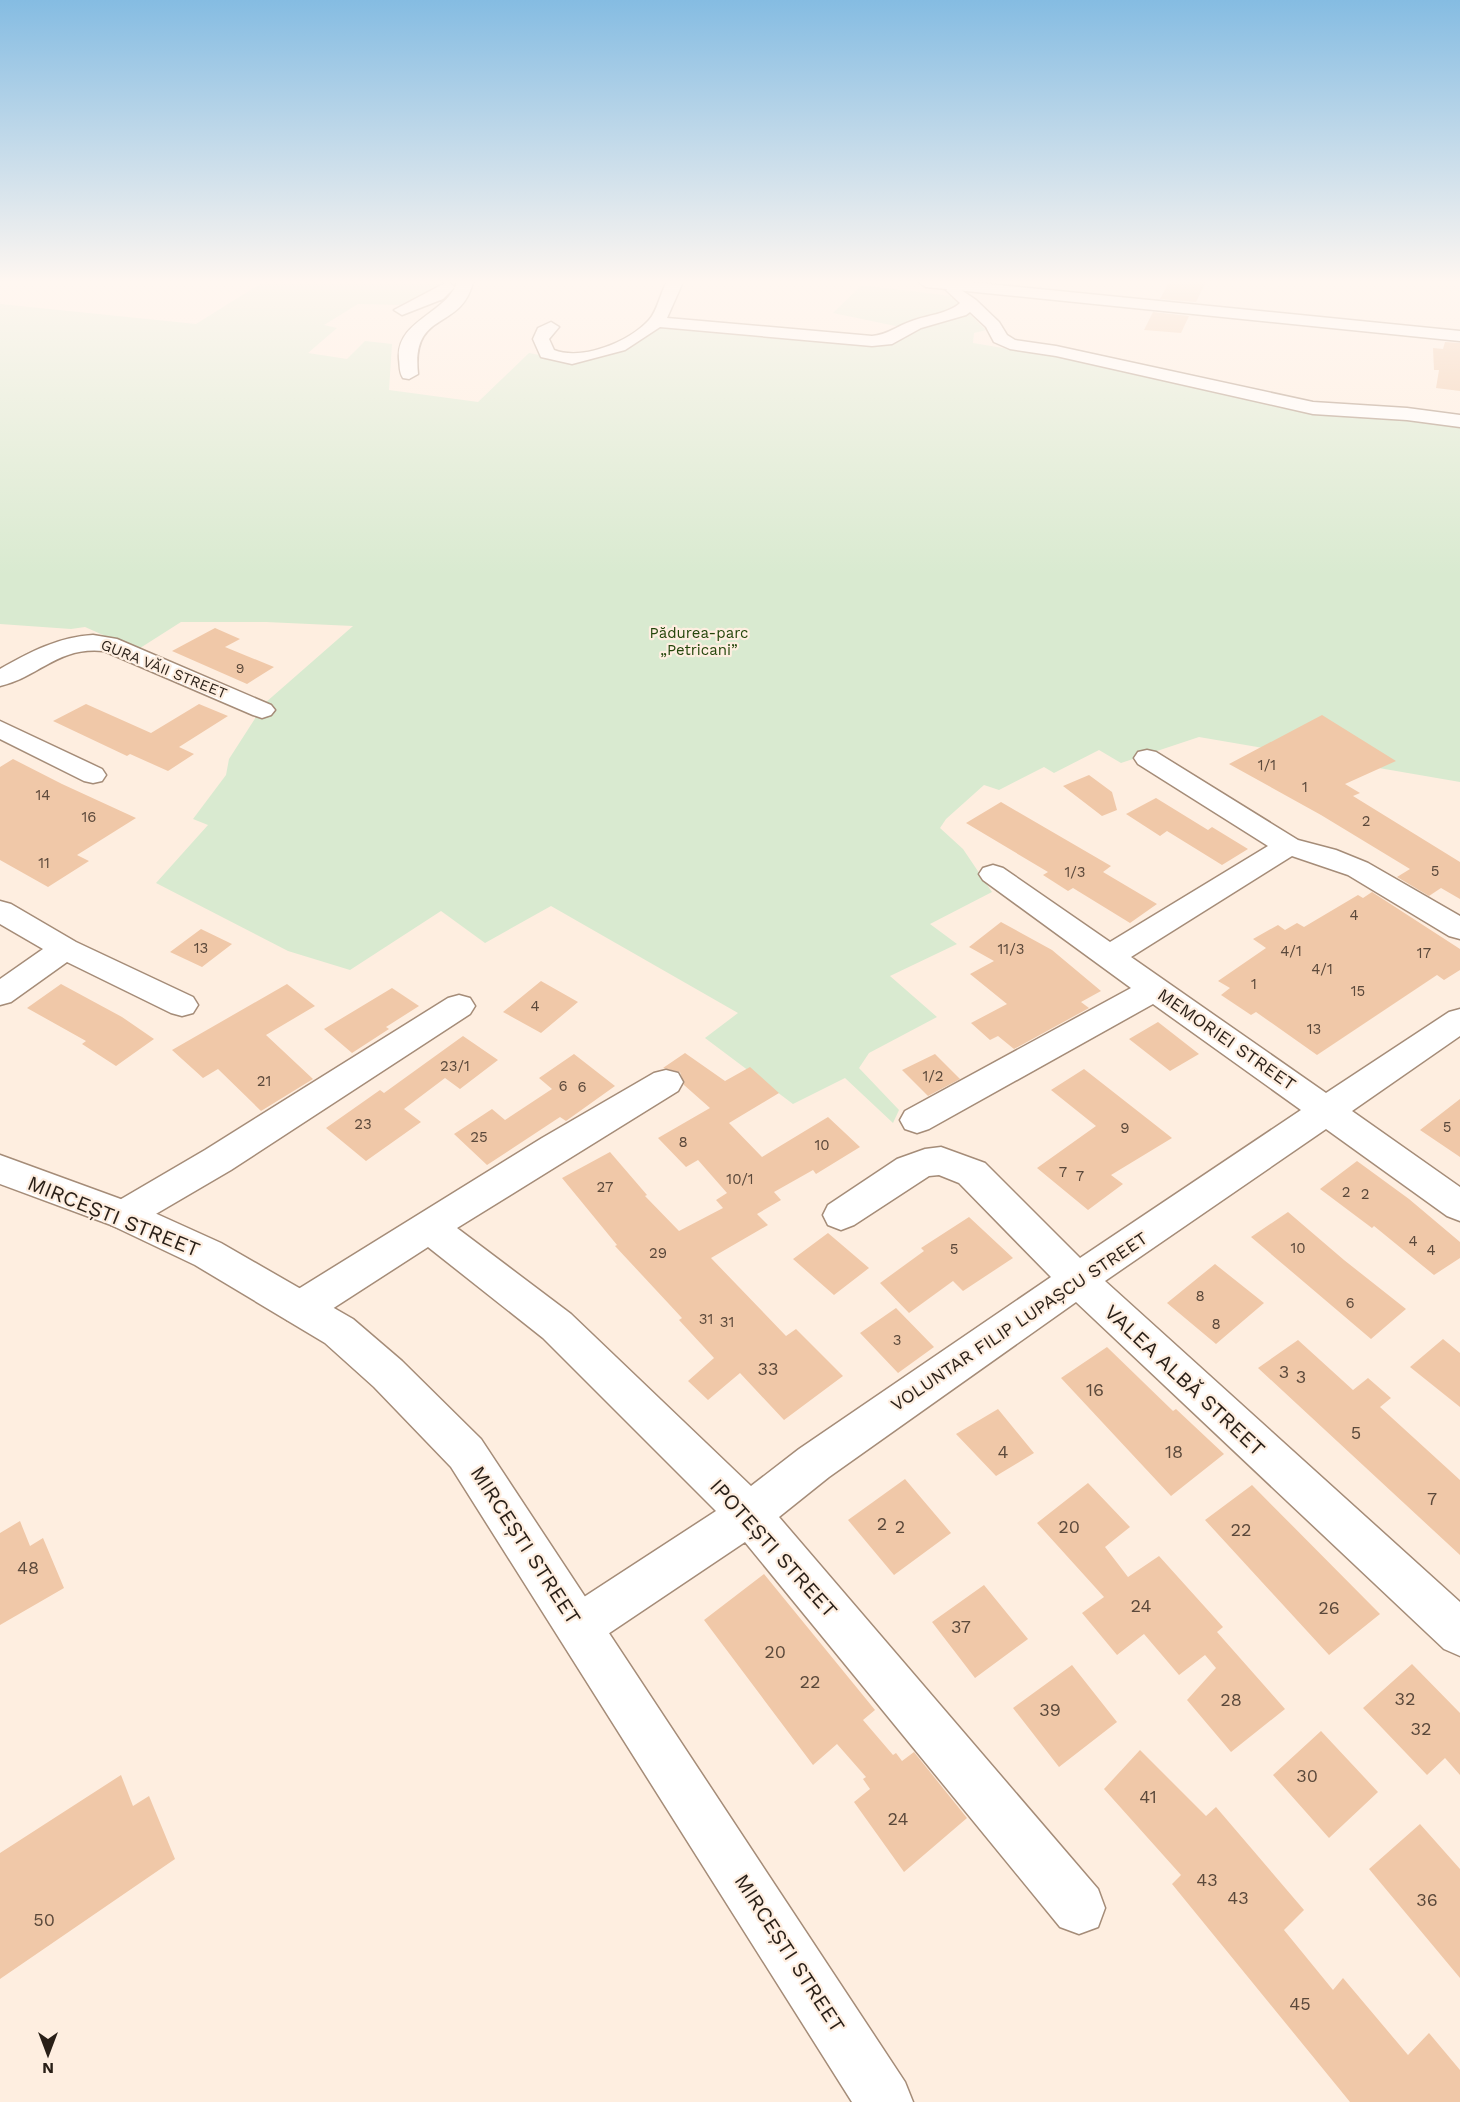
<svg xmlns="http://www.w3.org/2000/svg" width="1460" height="2102" font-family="'Work Sans',sans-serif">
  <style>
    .green { fill: #d9ead0 }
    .building { fill: #f0c8a8 }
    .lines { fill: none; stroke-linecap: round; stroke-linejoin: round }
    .minor-casing { stroke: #a58c78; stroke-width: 3 }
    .major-casing { stroke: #a58c78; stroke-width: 3 }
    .minor { fill: #fff; fill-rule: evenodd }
    .major { fill: #fff; fill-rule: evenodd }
    .labels { text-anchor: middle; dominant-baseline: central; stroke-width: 4.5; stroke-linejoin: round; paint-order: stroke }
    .far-number-label { font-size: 14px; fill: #5b493b }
    .far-park-label { font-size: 15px; fill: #24460b; stroke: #feeee0 }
    .far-street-label { font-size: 15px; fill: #291f17; stroke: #feeee0 }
    .number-label { font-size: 15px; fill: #5b493b }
    .street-label { font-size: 18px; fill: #291f17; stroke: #feeee0 }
    .near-number-label { font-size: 18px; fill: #5b493b }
    .near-street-label { font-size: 21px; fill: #291f17; stroke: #feeee0 }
  </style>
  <rect width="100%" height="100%" fill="#feeee0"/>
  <path class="green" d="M263,282H444L438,289L420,300L399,305L358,304L324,325L337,328L308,353L347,359L365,341L392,344L389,390L478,402L529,353L576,362L653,327L754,332L887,343L910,329L833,313L862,285L951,296L986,330L974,333L973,343L1070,359L1332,414L1460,422V782L1199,737L1121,763L1099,750L1054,773L1044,767L999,790L984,785L946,819L940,828L963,849L992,892L930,924L957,944L890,976L937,1017L869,1053L859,1068L899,1110L893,1123L845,1078L793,1104L705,1038L738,1013L551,906L485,943L441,911L350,970L288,951L156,883L208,825L193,819L226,775L229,759L265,703L353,626L266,622H181L137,650L85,627L71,629L0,624V304L196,324Z"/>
  <path class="building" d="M1169,282H1206L1196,302L1160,299Z
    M1153,312L1189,316L1181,333L1144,330Z
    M1445,342L1460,343V391L1436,388L1439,370H1434L1433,348L1443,349Z
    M215,628L240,639L225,647L274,667L247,684L172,651Z
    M86,704L151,733L199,704L228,716L179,747L194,754L168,771L130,754L127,756L53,721Z
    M1322,715L1396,761L1345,784L1360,793L1353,796L1460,862V899L1441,888L1429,896L1397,877L1410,869L1321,815L1229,764Z
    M13,759L62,784L136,818L77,855L89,861L48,887L0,860V767Z
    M1089,775L1112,792L1117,810L1102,816L1063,786Z
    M1156,798L1208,830L1212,827L1248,849L1222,865L1167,831L1160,836L1126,814Z
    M1001,802L1111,866L1103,872L1157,904L1130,923L1073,888L1068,891L1043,875L1048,872L966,823Z
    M1372,892L1460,949V970L1444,980L1437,975L1317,1055L1256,1012L1251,1015L1221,995L1230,988L1218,981L1266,948L1253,939L1278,925L1285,930L1297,923L1304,927L1358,895L1363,898Z
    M1001,922L1052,950L1101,991L1081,1002L1089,1008L1014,1049L998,1036L990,1040L971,1023L1007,1004L970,974L994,961L969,947Z
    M201,929L232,944L202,967L170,952Z
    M541,981L578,1002L541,1033L503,1012Z
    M61,984L122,1017L154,1039L116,1066L82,1044L86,1041L27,1008Z
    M287,984L315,1006L266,1035L313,1079L261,1111L218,1069L203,1078L172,1050Z
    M392,988L419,1006L386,1027L389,1029L352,1053L324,1029Z
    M1158,1022L1199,1054L1170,1071L1129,1039Z
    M463,1036L498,1060L460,1089L445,1078L404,1109L421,1122L366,1161L326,1128L380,1090L384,1093Z
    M685,1053L725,1081L750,1067L779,1093L729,1123L762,1157L828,1117L860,1147L816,1174L813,1170L774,1192L781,1200L757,1214L768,1225L711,1258L786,1336L796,1329L843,1376L784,1420L740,1373L708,1400L688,1381L714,1358L679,1320L682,1318L615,1246L617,1245L562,1178L610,1152L647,1195L645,1196L679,1231L723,1208L716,1200L727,1193L698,1160L686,1167L658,1138L710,1108L684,1085L680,1072L663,1068Z
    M574,1054L615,1086L566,1121L560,1117L487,1165L454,1134L492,1109L505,1120L552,1089L539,1078Z
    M935,1054L960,1079L928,1096L902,1070Z
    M1084,1069L1172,1138L1111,1175L1123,1184L1088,1210L1037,1168L1096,1126L1051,1090Z
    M1460,1099V1157L1420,1130Z
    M1357,1161L1409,1199L1460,1242V1258L1434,1275L1374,1226L1372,1228L1320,1189Z
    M1288,1212L1344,1260L1406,1309L1371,1339L1251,1237Z
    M969,1217L1013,1258L963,1291L953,1281L909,1313L880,1283L924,1251L921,1248Z
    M828,1233L869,1268L834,1295L793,1259Z
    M1215,1264L1264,1303L1216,1344L1167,1303Z
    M896,1308L934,1347L898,1373L860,1333Z
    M1443,1339L1460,1353V1407L1410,1367Z
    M1298,1340L1353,1390L1368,1378L1391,1398L1380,1407L1460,1480V1555L1258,1368Z
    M1107,1347L1173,1411L1176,1409L1224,1454L1171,1496L1061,1378Z
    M998,1409L1034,1453L996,1476L956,1434Z
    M905,1479L951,1533L894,1575L848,1520Z
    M1088,1483L1130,1527L1105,1547L1128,1577L1159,1556L1223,1627L1217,1632L1285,1709L1231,1752L1187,1700L1216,1668L1205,1655L1179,1675L1144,1634L1117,1655L1082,1613L1104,1597L1037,1523Z
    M1252,1485L1380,1614L1329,1655L1205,1520Z
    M20,1521L30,1546L43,1538L64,1588L0,1625V1533Z
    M764,1574L875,1710L863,1720L893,1755L896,1753L902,1761L914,1752L967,1818L904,1872L854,1802L870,1789L863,1779L866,1777L837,1744L813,1765L704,1620Z
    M984,1585L1028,1639L975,1678L932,1622Z
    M1412,1664L1460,1713V1775L1445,1758L1427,1775L1363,1708Z
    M1072,1665L1117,1722L1059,1767L1013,1708Z
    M1321,1731L1378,1792L1329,1838L1273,1775Z
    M1140,1750L1206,1816L1216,1807L1304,1910L1284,1930L1333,1990L1343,1978L1408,2055L1429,2033L1460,2070V2102H1350L1172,1884L1181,1875L1104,1789Z
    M121,1775L133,1806L149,1796L175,1859L0,1979V1853Z
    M1420,1824L1460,1869V1978L1369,1869Z"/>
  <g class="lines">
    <g class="minor-casing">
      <path id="minor" d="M447,282L455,287L443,299L402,315L394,310Z
        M457,282H473C461,332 411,309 418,374L409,379L403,378C399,372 400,366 399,359C396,320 447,314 457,282Z
        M667,282H683L667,318L872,336C887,335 897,326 912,321C927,315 948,314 960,303L946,290L954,285L976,300L999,322L1007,335L1015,340L1056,346L1313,402L1407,408L1460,415V427L1407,420L1313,414L1056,356L1010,349L994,342L986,327L970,312L966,315L921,328L892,344L872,346L660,327L625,350L572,364L541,357L533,339L538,328L551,322L559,327L549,339L554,350C582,361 629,342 649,320C658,310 660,293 667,282Z
        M93,635L117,639L271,705L275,710L271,715L262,718L253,715L104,651C58,646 39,677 0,686V669C30,652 58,637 93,635Z
        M0,721L102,769L106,775L102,781L93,783L84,781L0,739Z
        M1147,750L1156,752L1298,840L1336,850L1368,863L1460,916V939L1449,936L1348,875L1292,856L1131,957L1326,1093L1449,1012L1460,1009V1036L1352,1111L1460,1187V1221L1447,1216L1326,1129L1105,1281L1460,1602V1656L1444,1649L1076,1302L829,1477L779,1517L1098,1889L1105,1908L1098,1927L1079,1934L1060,1927L745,1542L596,1642L580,1649L564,1642L557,1626L564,1610L716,1511L543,1338L428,1247L315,1320L301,1324L287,1320L282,1308L287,1296L542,1138L654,1073L666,1070L678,1073L683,1082L678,1091L457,1228L571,1314L751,1486L799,1449L1051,1277L959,1183L939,1175L929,1176L854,1225L841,1230L828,1225L823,1215L828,1205L897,1159L925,1149L941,1147L985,1163L1080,1258L1301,1110L1153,1004L929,1129L917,1133L905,1129L900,1120L905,1111L1131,988L983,880L979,874L983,868L993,865L1003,868L1110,942L1268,846L1138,764L1134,758L1138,752Z
        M0,901L11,904L76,942L193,997L198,1005L193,1013L182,1016L171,1013L67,962L11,1002L0,1005V979L43,949L0,924Z
        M459,995L470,998L475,1006L470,1014L231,1170L137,1225L124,1230L111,1225L106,1215L111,1205L205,1150L448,998Z"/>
    </g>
    <g class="major-casing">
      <path id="major" d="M918,282H969L1460,331V341L926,287Z
        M0,1155L137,1205L221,1243L353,1319L402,1361L481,1439L905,2082L913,2102H852L451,1467L374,1387L325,1343L195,1265L111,1225L0,1184Z"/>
    </g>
    <use href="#minor" class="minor"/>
    <use href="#major" class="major"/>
  </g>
  <linearGradient id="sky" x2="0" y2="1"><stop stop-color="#85bce2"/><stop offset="0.49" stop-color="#fff7f1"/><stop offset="1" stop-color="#fff7f1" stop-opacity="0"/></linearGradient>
  <rect width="1460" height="576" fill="url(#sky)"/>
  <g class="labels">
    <g class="far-number-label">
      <text x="240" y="668">9</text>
    </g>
    <g class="far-park-label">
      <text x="699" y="633">Pădurea-parc<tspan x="699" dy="17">„Petricani”</tspan></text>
    </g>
    <g class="far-street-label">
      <text transform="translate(164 669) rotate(22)">GURA VĂII STREET</text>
    </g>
    <g class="number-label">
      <text x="1267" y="765">1/1</text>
      <text x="1305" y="787">1</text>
      <text x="43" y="795">14</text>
      <text x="89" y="817">16</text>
      <text x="1366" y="821">2</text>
      <text x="44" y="863">11</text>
      <text x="1435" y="871">5</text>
      <text x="1075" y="872">1/3</text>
      <text x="1354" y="915">4</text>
      <text x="201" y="948">13</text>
      <text x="1011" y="949">11/3</text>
      <text x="1291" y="951">4/1</text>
      <text x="1424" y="953">17</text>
      <text x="1322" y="969">4/1</text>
      <text x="1254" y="984">1</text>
      <text x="1358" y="991">15</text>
      <text x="535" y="1006">4</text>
      <text x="1314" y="1029">13</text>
      <text x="455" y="1066">23/1</text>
      <text x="933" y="1076">1/2</text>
      <text x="264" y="1081">21</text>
      <text x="563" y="1086">6</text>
      <text x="582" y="1087">6</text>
      <text x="363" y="1124">23</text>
      <text x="1447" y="1127">5</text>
      <text x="1125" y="1128">9</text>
      <text x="479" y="1137">25</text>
      <text x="683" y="1142">8</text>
      <text x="822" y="1145">10</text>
      <text x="1063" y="1172">7</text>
      <text x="1080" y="1176">7</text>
      <text x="740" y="1179">10/1</text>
      <text x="605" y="1187">27</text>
      <text x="1346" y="1192">2</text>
      <text x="1365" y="1194">2</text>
      <text x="1413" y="1241">4</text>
      <text x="1298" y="1248">10</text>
      <text x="954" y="1249">5</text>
      <text x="1431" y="1250">4</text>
      <text x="658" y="1253">29</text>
      <text x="1200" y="1296">8</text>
      <text x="1350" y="1303">6</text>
      <text x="706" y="1319">31</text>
      <text x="727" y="1322">31</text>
      <text x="1216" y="1324">8</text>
      <text x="897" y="1340">3</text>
    </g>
    <g class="street-label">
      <text transform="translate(1227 1039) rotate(35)">MEMORIEI STREET</text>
      <text transform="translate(1019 1321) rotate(-34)">VOLUNTAR FILIP LUPAȘCU STREET</text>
    </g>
    <g class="near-number-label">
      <text x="768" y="1368">33</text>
      <text x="1284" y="1371">3</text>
      <text x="1301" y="1376">3</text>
      <text x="1095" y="1389">16</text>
      <text x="1356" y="1432">5</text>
      <text x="1003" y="1451">4</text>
      <text x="1174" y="1451">18</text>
      <text x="1432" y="1498">7</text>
      <text x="882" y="1523">2</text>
      <text x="900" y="1526">2</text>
      <text x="1069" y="1526">20</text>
      <text x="1241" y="1529">22</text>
      <text x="28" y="1567">48</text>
      <text x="1141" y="1605">24</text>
      <text x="1329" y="1607">26</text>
      <text x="961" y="1626">37</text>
      <text x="775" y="1651">20</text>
      <text x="810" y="1681">22</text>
      <text x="1405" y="1698">32</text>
      <text x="1231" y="1699">28</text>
      <text x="1050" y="1709">39</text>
      <text x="1421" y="1728">32</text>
      <text x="1307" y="1775">30</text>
      <text x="1148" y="1796">41</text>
      <text x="898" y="1818">24</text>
      <text x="1207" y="1879">43</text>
      <text x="1238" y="1897">43</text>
      <text x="1427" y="1899">36</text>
      <text x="44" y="1919">50</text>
      <text x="1300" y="2003">45</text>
    </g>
    <g class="near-street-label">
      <text transform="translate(114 1216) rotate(22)">MIRCEȘTI STREET</text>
      <text transform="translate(1185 1380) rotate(43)">VALEA ALBĂ STREET</text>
      <text transform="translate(526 1545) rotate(57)">MIRCEȘTI STREET</text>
      <text transform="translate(774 1548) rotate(48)">IPOTEȘTI STREET</text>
      <text transform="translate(790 1953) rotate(57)">MIRCEȘTI STREET</text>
    </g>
  </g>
  <g transform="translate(48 2054) rotate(180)" stroke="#feeee0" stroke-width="4.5" paint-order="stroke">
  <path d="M0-4.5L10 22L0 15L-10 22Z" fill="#291f17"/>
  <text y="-9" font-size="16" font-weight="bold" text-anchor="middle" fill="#291f17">N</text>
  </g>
</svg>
